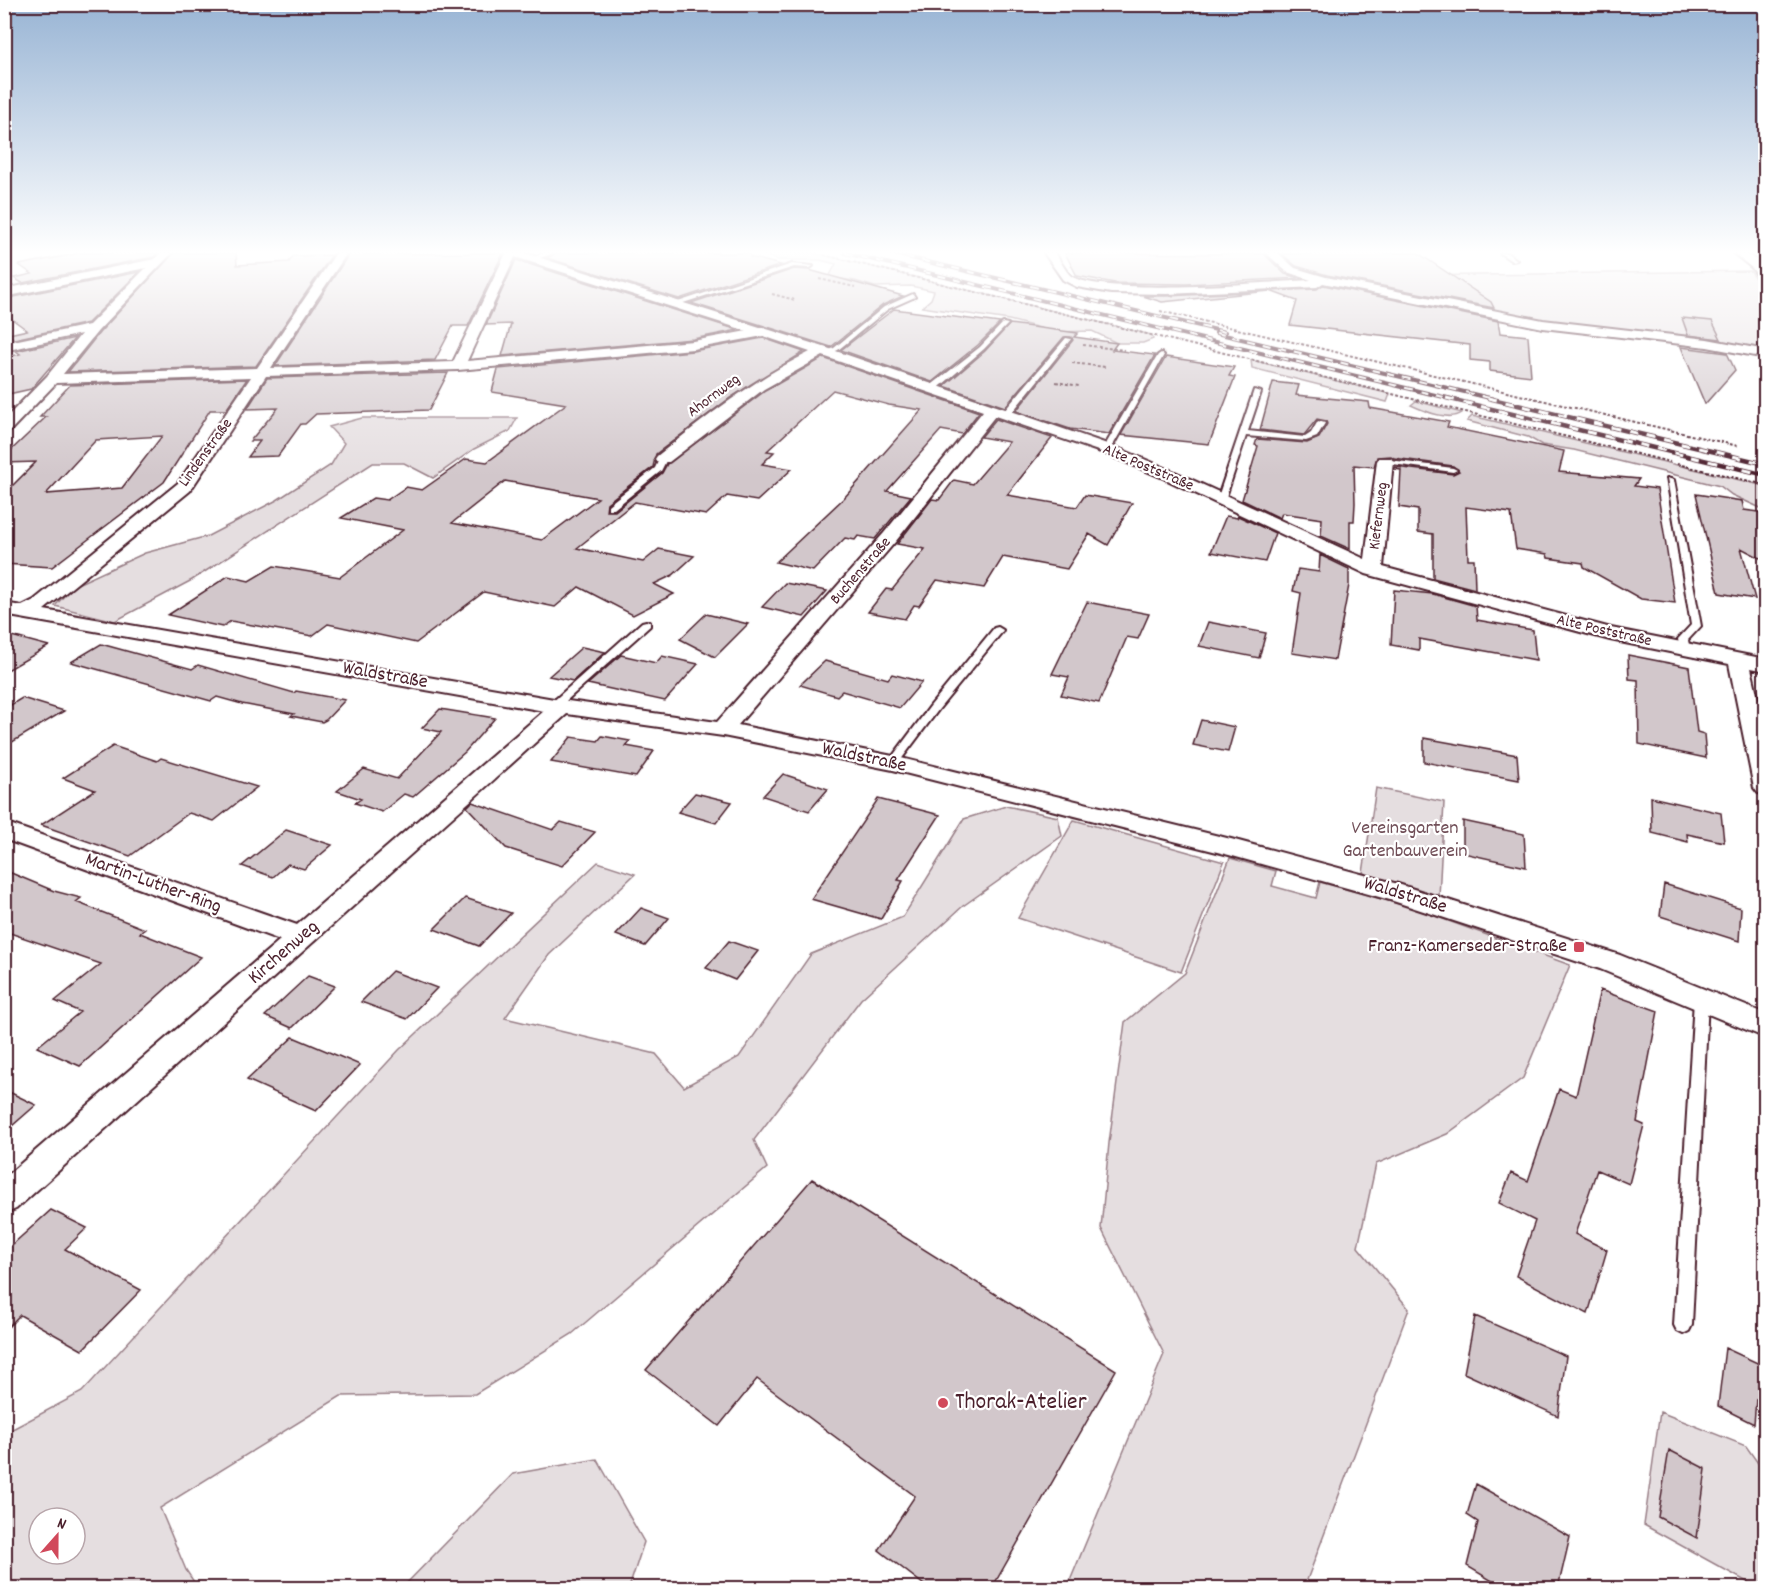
<svg xmlns="http://www.w3.org/2000/svg" width="1770" height="1593" font-family="Dekko,sans-serif">
  <style>
    .green { fill: #e5dee0; stroke: #987e86; stroke-width: 1.5; fill-rule: evenodd }
    .building { fill: #d2c7cb; stroke: #4a1f2b; stroke-width: 1.5; fill-rule: evenodd }
    .lines { fill: none; stroke-linecap: round; stroke-linejoin: round }
    .lane-casing { stroke: #4a1f2b; stroke-width: 4 }
    .street-casing { stroke: #4a1f2b; stroke-width: 4 }
    .path { stroke: #4a1f2b; stroke-width: 2; stroke-dasharray: 3 2; stroke-linecap: butt }
    .lane { fill: #fff; fill-rule: evenodd }
    .street { fill: #fff; fill-rule: evenodd }
    .rail-far1-casing { stroke: #4a1f2b; stroke-width: 4 }
    .rail-casing { stroke: #4a1f2b; stroke-width: 4.5 }
    .rail-far1 { stroke: #fff; stroke-width: 2; stroke-dasharray: 8; stroke-linecap: butt }
    .rail { stroke: #fff; stroke-width: 3; stroke-dasharray: 9; stroke-linecap: butt }
    .poi-dot { fill: #d1495b; stroke: #fff; stroke-width: 2 }
    .labels { text-anchor: middle; dominant-baseline: central; stroke-width: 4.5; stroke-linejoin: round; paint-order: stroke }
    .far-street-label { font-size: 16px; fill: #4a1f2b; stroke: #fff }
    .street-label { font-size: 20px; fill: #4a1f2b; stroke: #fff }
    .park-label { font-size: 20px; fill: #714f58; stroke: #fff }
    .poi-label { font-size: 20px; fill: #4a1f2b; stroke: #fff; text-anchor: end }
    .near-poi-label { font-size: 24px; fill: #4a1f2b; stroke: #fff; text-anchor: start }
  </style>
  <rect width="100%" height="100%" fill="#fff"/>
  <filter id="ink" filterUnits="userSpaceOnUse"><feTurbulence type="fractalNoise" baseFrequency=".0167" numOctaves="2"/><feDisplacementMap in="SourceGraphic" scale="12" xChannelSelector="R" yChannelSelector="G"/><feConvolveMatrix kernelMatrix="1 2 1 2 8 2 1 2 1" color-interpolation-filters="sRGB"/></filter>
  <g filter="url(#ink)">
    <path class="green" d="M760,253H813L837,258L1152,335L1153,339L1143,343H1117L1092,331L1056,332L1009,320L922,307L931,299L934,291L911,286L875,287L855,281L829,277L836,264L820,260H778Z
      M1751,271L1765,297V350L1523,318L1400,291L1404,276Z
      M1251,360L1390,394L1387,402L1252,368Z
      M1416,401L1462,413C1449,422 1424,411 1411,405Z
      M1472,416L1765,486V510L1732,495L1720,486L1574,450L1542,445L1528,437L1467,421Z
      M362,418H517L510,431L474,449L433,478L404,463H373L192,580L115,621L55,606L73,586L145,553L208,536L277,500L331,465L344,443L329,427Z
      M1376,788L1444,802L1439,897L1363,873Z
      M1006,806L1058,817L1062,836L963,906L861,999L754,1140L767,1168L572,1334L475,1394L341,1396L160,1508L186,1570L198,1588H5V1433L82,1392L399,1050L598,862L635,874L549,955L505,1018L656,1054L684,1087L739,1057L811,954L903,917L964,819ZM39,1518H75V1554H39Z
      M1074,820L1224,862L1181,972L1018,918Z
      M1230,858L1276,871L1272,886L1316,898L1320,882L1410,907L1570,965L1523,1078L1447,1134L1376,1164L1358,1247L1409,1309L1304,1588H1067L1164,1354L1101,1228L1109,1143L1125,1022L1185,973Z
      M1660,1412L1746,1446L1765,1473V1588H1758L1644,1525Z
      M597,1459L644,1542L629,1588H402L513,1474Z"/>
    <path class="building" d="M80,253H157L154,257L22,283L14,278L32,274L19,265Z
      M174,253H236L237,265L289,262L293,256L332,255L256,366L68,372L100,332Z
      M503,253L468,326H453L435,360L275,366L349,254Z
      M556,253H749L750,257L781,265L679,299L547,258Z
      M1065,253L1264,254L1285,274L1299,278L1186,284L1115,283L1077,276Z
      M1418,253L1491,302L1494,308L1327,275L1296,266L1282,254Z
      M516,260L738,330L693,339L502,356L511,324L486,325Z
      M794,269L809,270L903,296L883,305L831,347L691,303Z
      M139,272L88,323L14,339L9,334L27,330L4,313V299Z
      M1323,285L1498,321L1500,333L1528,336L1531,376L1490,371V362L1470,360V345L1290,325L1297,301L1270,291L1317,289Z
      M1270,291L1162,302L1143,296H1167Z
      M894,309L1000,323L978,345L932,382L841,350Z
      M1682,318L1712,321L1721,339L1688,335Z
      M1010,324L1078,333L1074,337L1117,343L1112,350L1155,355L1109,434L1070,429L1016,411L1073,340L1071,337H1064L1005,407L944,386L985,351Z
      M75,338L31,389L4,395V358L20,354L16,351Z
      M763,338L804,352L730,398L656,454L653,467L607,503L606,511H615L662,473L667,464L765,391L823,358L979,412L962,434L941,430L887,491L911,496L875,539L858,536L855,540L845,538L813,571L776,562L844,498L922,410L889,405L833,390L767,451L774,452L762,464L792,469L757,501L727,496L706,515L635,502L577,548L643,562L659,549L694,556L673,575L654,584L674,594L633,615L579,587L555,607L484,592L416,643L328,624L312,636L231,621L222,627L168,615L228,576L249,581L274,566L340,577L403,530L341,518L373,498L387,500L406,487L422,490L466,459L487,462L566,404L492,392L498,369L693,351ZM505,481L598,498L542,540L452,523Z
      M1681,347L1727,353L1735,370L1705,404Z
      M1166,357L1234,367L1229,376L1235,377L1209,444L1121,435Z
      M448,373L429,410L316,414L305,424H301L278,456L248,457L260,441H250L278,408L247,409L267,378Z
      M247,379L226,410H210L164,482L98,532L52,567L4,564V494L36,462L4,463V457L46,417H40L70,385ZM162,436L122,488L46,494L96,440Z
      M1273,382L1299,385L1296,395L1369,402L1370,408L1449,422L1447,427L1564,451L1559,472L1639,479L1634,486L1657,489L1675,603L1641,599L1584,567L1583,563L1548,558L1547,554L1516,549L1511,513L1466,507L1468,559H1474L1475,589L1433,578V534L1418,532V510L1399,507L1401,470L1394,469L1395,467L1453,474L1459,471L1453,466L1394,458L1391,456L1377,457L1374,467L1354,465L1355,503L1354,521H1350V549L1321,536L1322,519L1282,513L1280,518L1242,500L1258,446L1255,445L1257,439L1307,443L1319,438L1327,424L1326,421L1317,419L1304,435L1260,430Z
      M996,419L1052,438L1007,495L1077,507L1085,495L1132,503L1108,545L1089,534L1067,569L1003,557L984,588L937,580L919,606L914,605L905,619L868,612L886,589L892,590L925,549L897,544L932,499L939,500L954,480L973,484L1009,442L981,437Z
      M1696,494L1742,501L1744,510L1766,513V561L1741,548L1755,599L1719,593Z
      M1226,516L1237,518L1238,516L1275,533L1265,562L1211,552Z
      M1320,555L1349,569V585L1335,660L1292,653L1301,593L1293,591L1298,569L1319,572Z
      M785,583L827,591L804,617L762,607Z
      M1394,590L1433,594L1476,606L1477,620L1533,630L1536,660L1419,639V650L1391,645Z
      M1087,602L1149,614L1138,639L1127,637L1099,703L1061,695L1069,677L1052,674Z
      M706,614L748,624L715,657L680,639Z
      M1208,622L1266,633L1259,658L1199,646Z
      M4,634L49,646L4,672Z
      M101,644L192,669L198,665L294,693L296,691L345,700L326,720L322,722L291,716L294,714L242,704L217,697L211,701L71,662Z
      M582,647L605,652L573,681L549,676Z
      M621,655L656,663L662,656L698,664L665,701L588,684Z
      M1628,655L1689,667L1697,732L1704,734L1706,758L1639,744L1638,680L1629,679Z
      M825,661L888,679L892,674L922,682L900,708L842,691L837,696L800,685Z
      M22,698L64,711L4,747V709Z
      M440,709L495,718L465,752L413,797L404,794L382,812L355,803L361,799L337,791L364,769L397,779L441,732L422,728Z
      M1201,720L1235,727L1228,752L1193,745Z
      M602,736L630,741L626,746L654,751L636,777L551,762L571,737L598,741Z
      M1424,738L1517,755L1519,780L1424,762Z
      M113,746L157,761L161,758L257,787L214,821L189,813L130,856L41,825L95,790L63,778Z
      M783,774L828,789L809,811L763,796Z
      M695,793L732,802L716,823L678,812Z
      M1651,797L1721,813L1724,842L1687,834L1688,842L1652,833Z
      M878,799L940,815L898,880L903,881L881,919L811,899Z
      M472,802L553,830L561,822L595,832L562,866L506,848L467,807Z
      M1463,821L1524,834L1526,867L1463,853Z
      M286,830L332,845L304,869L288,864L273,877L242,866Z
      M4,870L54,891L81,898L76,902L145,929L140,933L201,957L80,1066L37,1047L80,1012L55,1001L101,964L4,931Z
      M1664,884L1741,908L1739,941L1660,916Z
      M465,898L511,913L479,946L434,929Z
      M641,908L669,918L645,946L616,935Z
      M729,941L758,951L735,980L706,968Z
      M392,971L437,988L407,1019L361,1002Z
      M308,976L335,986L292,1028L265,1016Z
      M1600,990L1658,1011L1637,1122L1644,1125L1629,1184L1597,1170L1575,1234L1607,1250L1588,1314L1516,1276L1535,1221L1499,1203L1511,1173L1528,1181L1559,1089L1576,1096Z
      M293,1037L360,1065L316,1111L247,1080Z
      M5,1090L36,1105L5,1132Z
      M812,1179L1116,1370L992,1588H928L879,1550L915,1496L757,1379L719,1426L646,1370Z
      M51,1210L87,1228L65,1249L141,1290L82,1350L20,1315L4,1331V1252Z
      M1475,1316L1566,1356L1558,1416L1464,1373Z
      M1725,1348L1766,1367V1404L1756,1399L1754,1424L1718,1406Z
      M1669,1450L1706,1469L1697,1538L1658,1517Z
      M1476,1484L1570,1537L1558,1588H1504L1467,1566L1478,1522L1467,1515Z"/>
    <g class="lines">
      <g class="lane-casing">
        <path id="lane" d="M544,253H554L531,261L528,259Z
          M1500,253H1507L1517,260L1512,261Z
          M792,264L813,266L810,268L794,267L677,305L672,304Z
          M913,294L915,297L888,309L838,350L826,355L823,353L834,348L884,307Z
          M1003,323L1008,324L984,349L935,391H929V387L980,347Z
          M1066,338L1071,339L1010,415H1004V411Z
          M1161,353L1164,355L1111,449L1104,451L1103,449L1158,355Z
          M1254,390L1261,392L1248,431L1305,437L1311,433L1318,421L1325,423L1317,437L1306,441L1246,436L1225,500L1218,502L1217,500Z
          M660,457L667,459L661,471L614,509H608V505L655,468Z
          M1382,459L1453,468L1457,470L1453,472L1385,463H1382Z
          M1667,478L1674,480L1701,626L1688,640L1690,650L1685,653L1680,650L1678,639L1691,625Z
          M646,621L650,622V626L558,708H550L549,706L550,704L642,622Z
          M998,627L1003,630L1002,632L939,709L897,765H889L887,763L889,761L931,705L994,628Z
          M1701,995L1706,996L1708,1000L1692,1325L1689,1331L1683,1334L1677,1331L1674,1325L1694,1000L1696,996Z"/>
      </g>
      <g class="street-casing">
        <path id="street" d="M160,253H172L98,331L63,374L257,368L336,253H347L271,368L453,362L506,253H525L827,348L1113,446L1175,472L1365,559L1377,461L1379,458H1391L1393,461L1383,567L1611,628L1766,659V671L1751,668L1766,732V795L1758,793L1754,788L1729,664L1610,640L1366,574L1163,478L1101,452L995,416L896,541L738,725L893,756L1231,839L1398,884L1620,955L1766,1014V1038L1600,969L1390,900L1229,855L893,770L723,736L567,714L16,1209L4,1214V1178L280,940L4,839V822L297,925L544,711L4,615V603L22,606L34,600L178,483L251,377L56,383L9,432L4,433V420L47,376L81,334L4,351V343L89,325L146,268L4,297V289L155,259ZM515,257L747,331L693,341L467,361ZM763,336L810,352C754,379 706,417 657,456L655,459L657,462H669L764,389L823,356L983,411L884,533L717,722L554,699L44,610L190,491L266,376L458,370L693,349Z
          M1044,253H1055C1060,260 1065,271 1071,276C1099,296 1269,282 1311,280L1287,272L1266,253H1278L1295,268L1326,277L1543,320L1707,339L1766,350V358L1707,347L1543,328L1323,283L1317,287L1167,294L1111,293L1077,287L1063,280Z
          M1733,253C1752,253 1766,263 1766,283L1762,282L1752,268Z"/>
      </g>
      <path class="path" d="M824,255L1670,462
        M819,279L855,287
        M772,294L795,300
        M1160,311L1738,446
        M1083,345L1124,350
        M1072,363L1105,367
        M1056,382L1079,386
        M1677,464L1766,485"/>
      <use href="#lane" class="lane"/>
      <use href="#street" class="street"/>
      <g class="rail-far1-casing">
        <path id="rail-far1" d="M845,253L1452,399
          M890,253L1225,332
          M1216,333L1494,399"/>
      </g>
      <g class="rail-casing">
        <path id="rail" d="M1446,398L1766,475
          M1488,398L1766,464"/>
      </g>
      <use href="#rail-far1" class="rail-far1"/>
      <use href="#rail" class="rail"/>
    </g>
  </g>
  <linearGradient id="sky" x2="0" y2="1"><stop stop-color="#98b4d4"/><stop offset="0.53" stop-color="#fff"/><stop offset="1" stop-color="#fff" stop-opacity="0"/></linearGradient>
  <rect width="1770" height="476" fill="url(#sky)"/>
  <g class="poi-dot">
    <rect x="1573" y="941" width="12" height="12" rx="3"/>
    <circle cx="943" cy="1403" r="6"/>
  </g>
  <g class="labels">
    <g class="far-street-label">
      <text transform="translate(714 396) rotate(-37)">Ahornweg</text>
      <text transform="translate(206 453) rotate(-54)">Lindenstraße</text>
      <text transform="translate(1148 468) rotate(23)">Alte Poststraße</text>
      <text transform="translate(1379 516) rotate(-83)">Kiefernweg</text>
      <text transform="translate(861 571) rotate(-49)">Buchenstraße</text>
      <text transform="translate(1604 631) rotate(13)">Alte Poststraße</text>
    </g>
    <g class="street-label">
      <text transform="translate(385 676) rotate(10)">Waldstraße</text>
      <text transform="translate(864 758) rotate(12)">Waldstraße</text>
      <text transform="translate(153 884) rotate(20)">Martin-Luther-Ring</text>
      <text transform="translate(1405 896) rotate(17)">Waldstraße</text>
      <text transform="translate(284 953) rotate(-41)">Kirchenweg</text>
    </g>
    <g class="park-label">
      <text x="1405" y="829">Vereinsgarten<tspan x="1405" dy="23">Gartenbauverein</tspan></text>
    </g>
    <g class="poi-label">
      <text x="1567" y="947">Franz-Kamerseder-Straße</text>
    </g>
    <g class="near-poi-label">
      <text x="955" y="1403">Thorak-Atelier</text>
    </g>
  </g>
  <rect width="1770" height="1593" fill="none" stroke="#fff" stroke-width="24"/>
  <rect x="12" y="12" width="1746" height="1569" fill="none" stroke="#4a1f2b" stroke-width="2" filter="url(#ink)"/>
  <g transform="translate(57 1536) rotate(21)"><circle r="28" fill="#ffffff" stroke="#b7a5aa" stroke-width="1.5"/>
  <path d="M0-4.5L10 22L0 15L-10 22Z" fill="#d1495b"/>
  <text y="-9" font-size="16" font-weight="bold" text-anchor="middle" fill="#4a1f2b">N</text>
  </g>
</svg>
